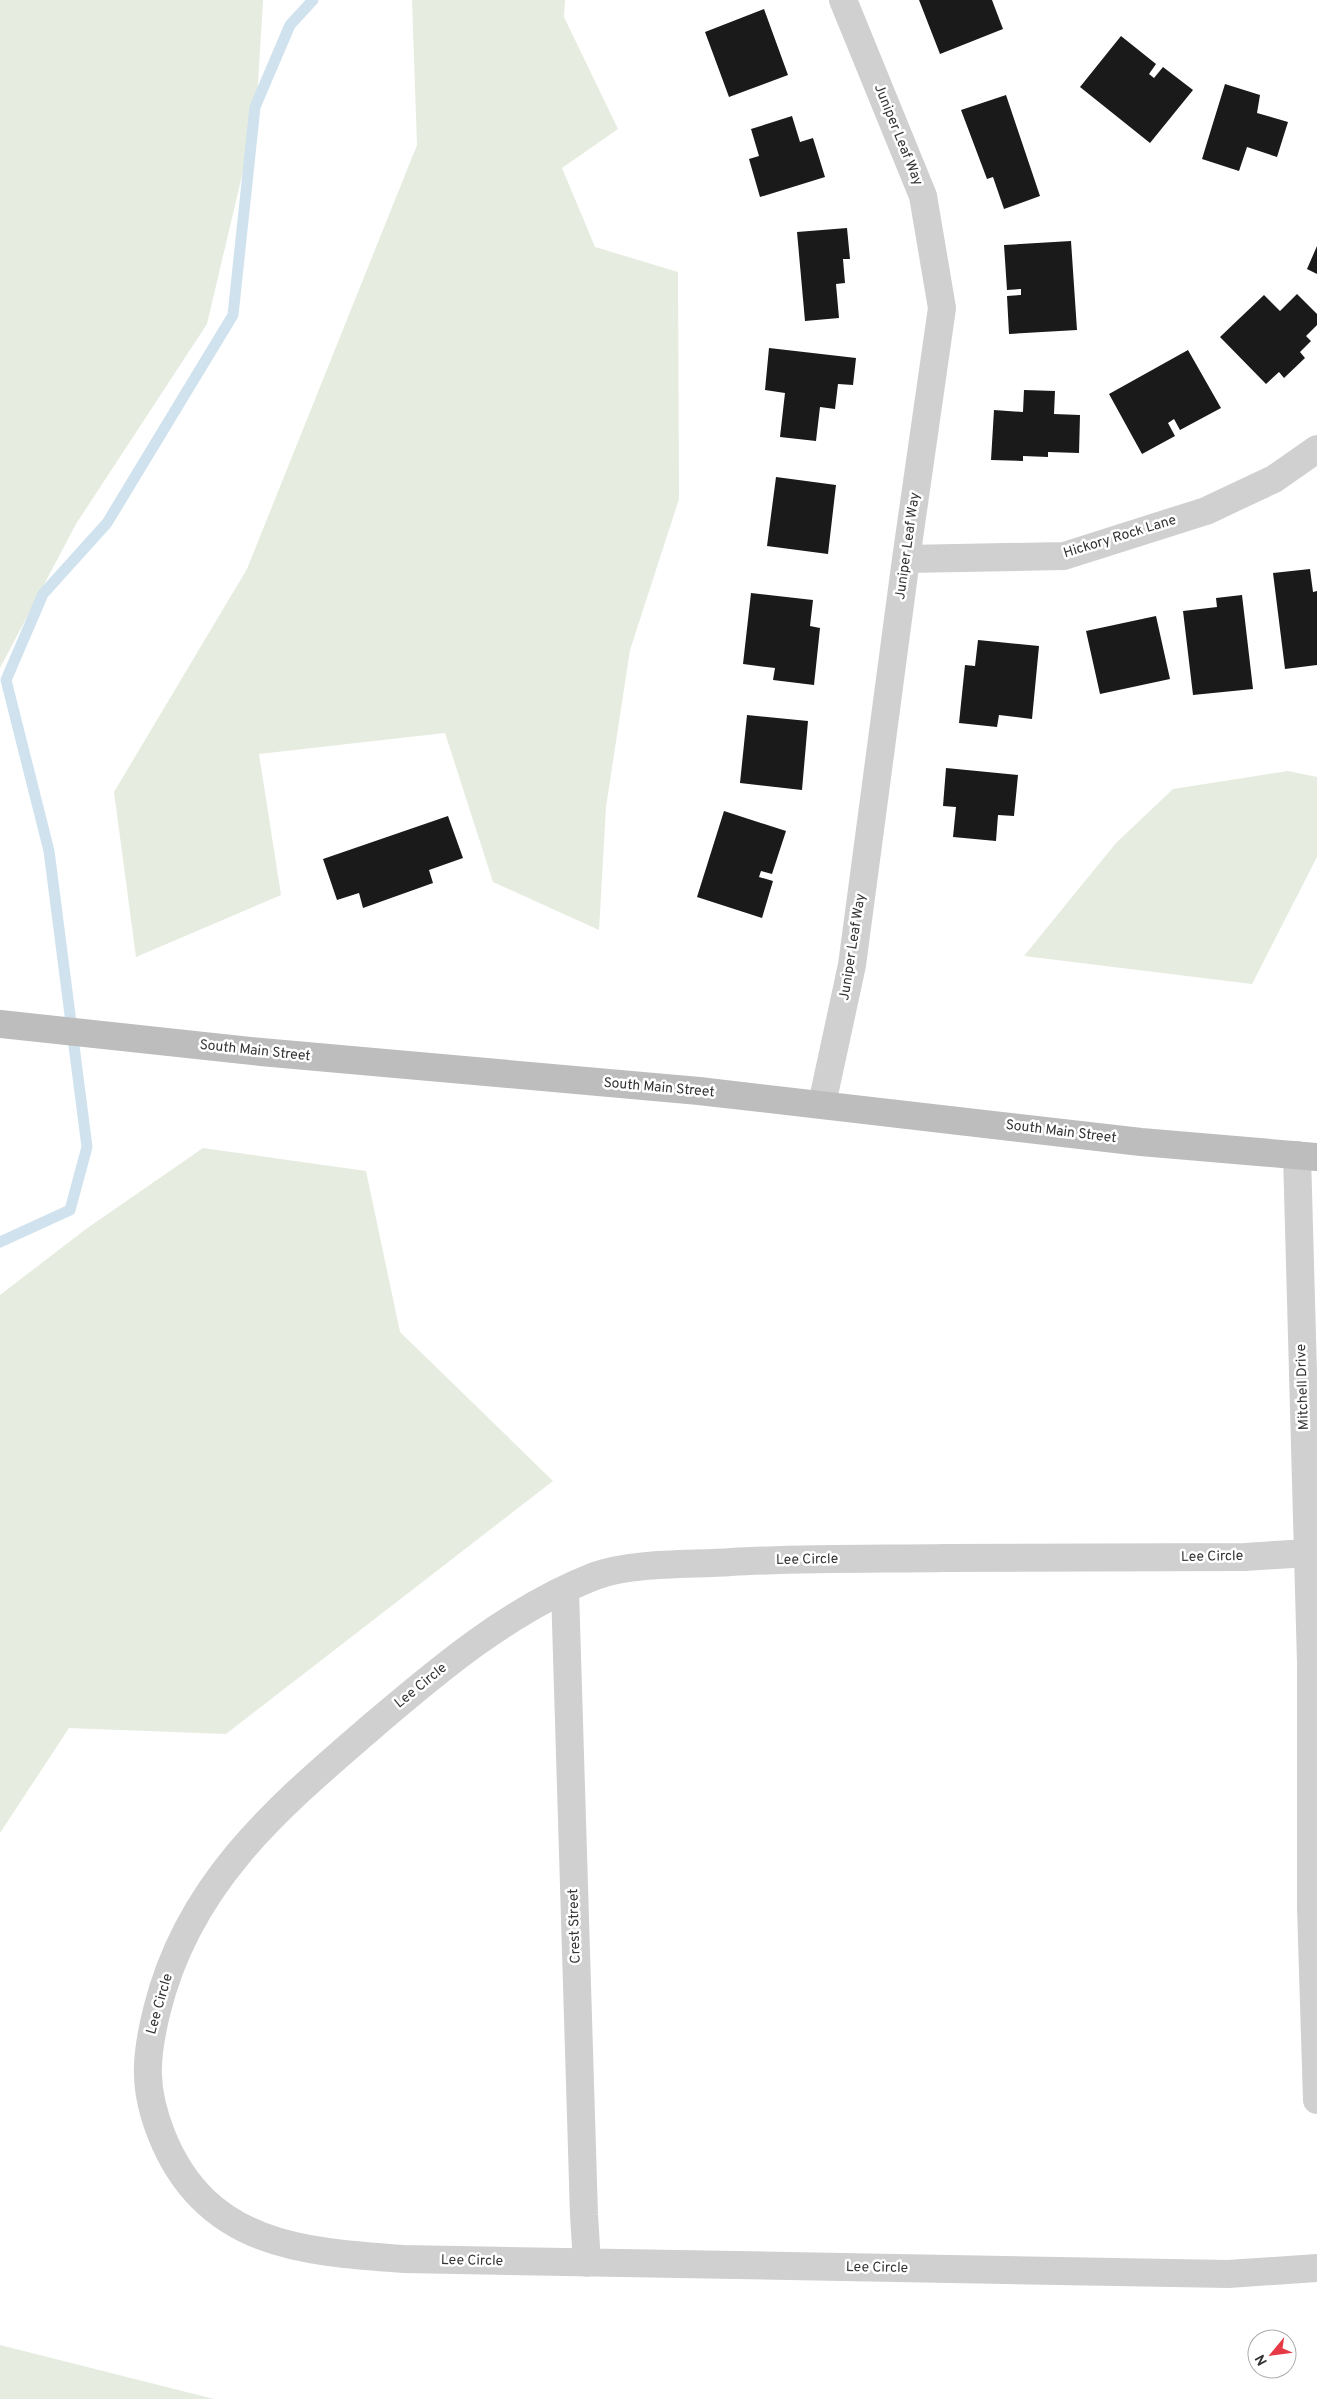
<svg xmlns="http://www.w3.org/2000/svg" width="1317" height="2399" font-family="Overpass,sans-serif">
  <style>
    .green { fill: #e6ecdf }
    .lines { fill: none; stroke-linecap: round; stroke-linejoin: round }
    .stream { stroke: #cfe2ee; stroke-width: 11 }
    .building { fill: #1a1a1a }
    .street { stroke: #d0d0d0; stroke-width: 28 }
    .secondary { stroke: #bdbdbd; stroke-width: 28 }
    .labels { text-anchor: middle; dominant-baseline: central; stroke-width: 5; stroke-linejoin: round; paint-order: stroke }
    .street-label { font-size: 14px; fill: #333; stroke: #fff }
  </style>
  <rect width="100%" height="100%" fill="#fff"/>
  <path class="green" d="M0,0H263L256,116L207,324L76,524L0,668Z
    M412,0H565L564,17L618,129L562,168L595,247L678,272L679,499L630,650L606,807L599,930L493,882L445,733L259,754L281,895L136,957L114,792L247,569L417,145Z
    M1288,771L1317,777V857L1252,984L1024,956L1116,843L1173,789Z
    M203,1148L366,1171L400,1332L553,1481L226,1734L69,1728L0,1833V1295L86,1229Z
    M0,2345L214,2399H0Z"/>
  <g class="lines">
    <path class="stream" d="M0,1242L70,1210L87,1147L49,851L6,680L43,594L107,523L233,315L255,107L290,25L313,0"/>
  </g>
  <path class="building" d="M919,0H992L1003,29L940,54Z
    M764,9L788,75L729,97L705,32Z
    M1121,36L1156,64L1149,74L1154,78L1163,67L1193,90L1150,143L1080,87Z
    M1225,84L1260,95L1257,113L1288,122L1277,157L1247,147L1239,171L1202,159Z
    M1006,95L1040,196L1004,209L993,177L987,179L961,110Z
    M792,116L800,142L813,138L825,177L760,197L749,159L759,156L751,129Z
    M847,228L850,259H843L845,283L836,284L839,318L805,321L797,232Z
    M1071,241L1077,330L1009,334L1007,296L1021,295V289L1007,290L1004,245Z
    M1317,246V274L1307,269Z
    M1297,294L1317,314V325L1306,336L1311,341L1300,352L1305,358L1284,378L1279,372L1266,384L1220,337L1264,295L1280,311Z
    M769,348L856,358L853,385L838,384L835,409L820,407L816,441L780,437L785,393L765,390Z
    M1188,350L1221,408L1180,430L1174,419L1168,423L1175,436L1142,454L1109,394Z
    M1024,390L1055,391L1054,414L1080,415L1079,453L1048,452V457L1023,456V461L991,460L994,410L1023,412Z
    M776,477L836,485L828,554L767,546Z
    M1310,569L1313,592L1317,591V665L1285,669L1273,573Z
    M751,593L813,600L810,626L820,628L814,685L773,680L775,668L743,664Z
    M1242,595L1253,689L1193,695L1183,611L1217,607L1216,598Z
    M1156,616L1170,679L1100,694L1086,631Z
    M978,640L1039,646L1032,719L999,715L997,727L959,723L965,665L975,666Z
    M747,715L808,721L802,790L740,783Z
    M946,768L1018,775L1014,816L998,815L996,841L953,837L956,807L943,806Z
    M724,811L786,831L772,874L761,871L759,877L773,881L762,918L697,897Z
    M448,816L463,858L429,870L433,883L363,908L359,893L337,900L323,859Z"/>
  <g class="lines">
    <path class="street" d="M906,559L1064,556L1206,511L1274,479L1317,449
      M822,1104L852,965L906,559L942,308L923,196L843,0
      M1297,1155L1311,1663V1907L1317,2100
      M1307,1553L1245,1557C1145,1557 1045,1558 945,1558C874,1559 803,1558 731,1562C691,1565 633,1562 595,1576C510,1609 438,1670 369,1729C275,1810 188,1884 157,2010C145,2058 143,2089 162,2136C206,2245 301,2252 404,2259L1228,2274L1317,2268
      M565,1590L584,2215L587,2263"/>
    <path class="secondary" d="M0,1024L261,1052L699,1091L1141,1142L1317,1157"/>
  </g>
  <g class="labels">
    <g class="street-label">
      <text transform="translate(898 135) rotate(68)">Juniper Leaf Way</text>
      <text transform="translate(1120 537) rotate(-17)">Hickory Rock Lane</text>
      <text transform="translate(908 546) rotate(-82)">Juniper Leaf Way</text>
      <text transform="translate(853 947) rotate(-81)">Juniper Leaf Way</text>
      <text transform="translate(255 1051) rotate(6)">South Main Street</text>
      <text transform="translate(659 1088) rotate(5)">South Main Street</text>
      <text transform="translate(1061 1132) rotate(7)">South Main Street</text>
      <text transform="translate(1303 1387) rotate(-92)">Mitchell Drive</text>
      <text transform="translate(1212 1557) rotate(-1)">Lee Circle</text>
      <text transform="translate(807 1560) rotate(-1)">Lee Circle</text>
      <text transform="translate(421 1686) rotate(-39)">Lee Circle</text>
      <text transform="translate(575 1926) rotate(-92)">Crest Street</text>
      <text transform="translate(160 2004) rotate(-74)">Lee Circle</text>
      <text transform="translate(472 2261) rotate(1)">Lee Circle</text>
      <text transform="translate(877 2268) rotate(1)">Lee Circle</text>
    </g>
  </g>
  <g transform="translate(1272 2354) rotate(241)"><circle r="24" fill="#ffffff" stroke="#adadad"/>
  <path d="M0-4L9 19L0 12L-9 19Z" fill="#e63946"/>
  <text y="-8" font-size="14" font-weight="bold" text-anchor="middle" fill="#333333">N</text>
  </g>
</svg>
